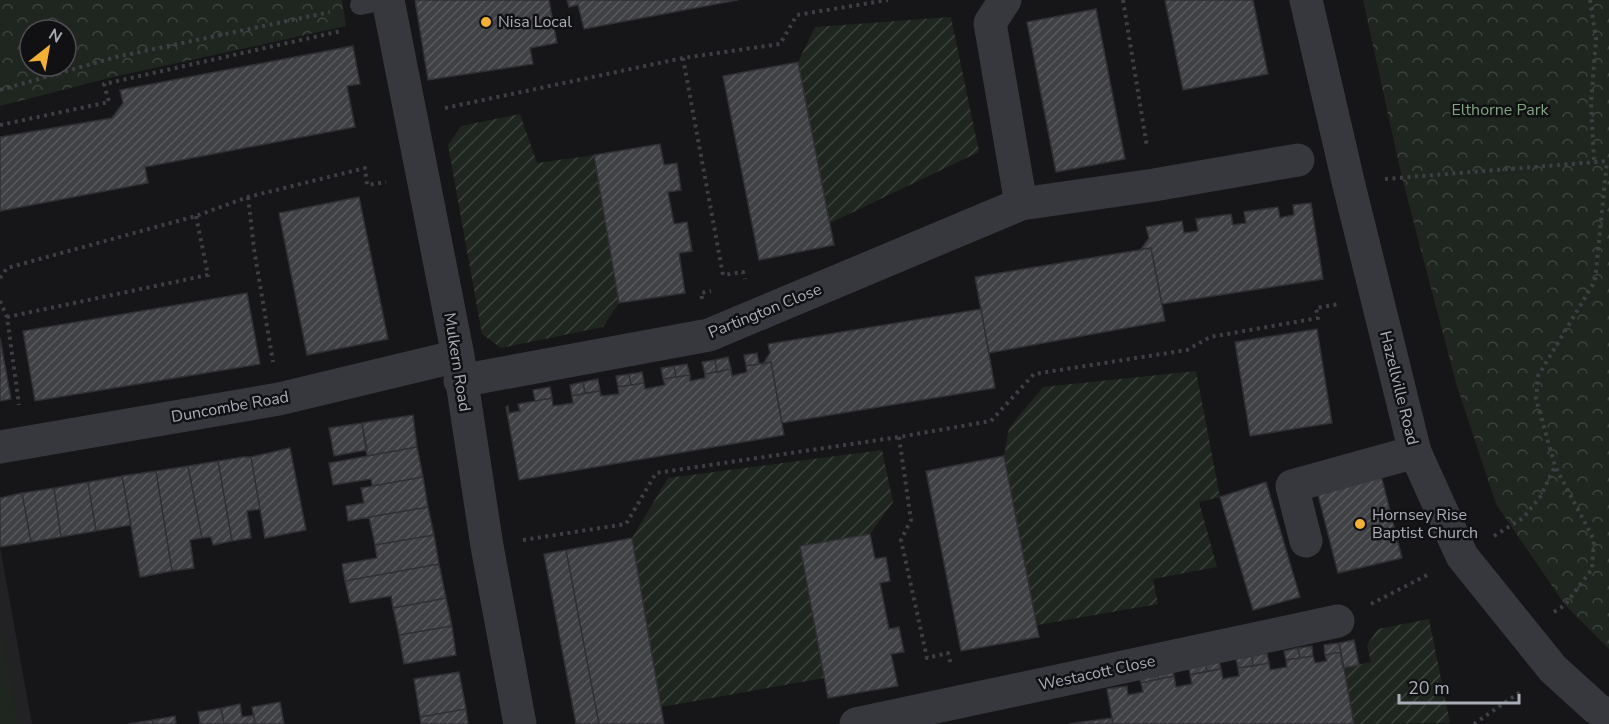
<svg xmlns="http://www.w3.org/2000/svg" width="1609" height="724" font-family="'Nunito Sans',sans-serif">
  <style>
    .built { fill: #222225 }
    .park { fill: url(#park-crowns); fill-rule: evenodd }
    .garden { fill: url(#garden-furrows) }
    .pitch { fill: #1e261f }
    .building { fill: url(#building-hatch); stroke: #303034; stroke-width: 1.5 }
    .lines { fill: none; stroke-linecap: round; stroke-linejoin: round }
    .path { stroke: #3d3f44; stroke-width: 4; stroke-dasharray: 3 4.5; stroke-linecap: butt }
    .service { stroke: #37383d; stroke-width: 20 }
    .minor { stroke: #37383d; stroke-width: 33 }
    .tertiary { stroke: #37383d; stroke-width: 33 }
    .poi-dot { fill: #f2b134; stroke: #111113; stroke-width: 2 }
    .labels { text-anchor: middle; dominant-baseline: central; stroke-width: 5; stroke-linejoin: round; paint-order: stroke }
    .poi-label { font-size: 16px; fill: #a8adb8; stroke: #111113; text-anchor: start }
    .park-label { font-size: 16px; fill: #7fa381; stroke: #111113 }
    .street-label { font-size: 16px; fill: #a8adb8; stroke: #111113 }
  </style>
  <defs>
    <pattern id="park-crowns" width="20" height="18" patternUnits="userSpaceOnUse" patternTransform="scale(1.5)"><rect width="20" height="18" fill="#1e261f"/><path d="M2 6a3 3 0 1 1 6 0M12 15a3 3 0 1 1 6 0" fill="none" stroke="#3c433d"/></pattern>
    <pattern id="garden-furrows" width="10" height="10" patternUnits="userSpaceOnUse" patternTransform="scale(1.5)"><rect width="10" height="10" fill="#1e261f"/><path d="M-1 1l2-2M0 10L10 0M9 11l2-2" fill="none" stroke="#3c433d"/></pattern>
    <pattern id="building-hatch" width="6" height="6" patternUnits="userSpaceOnUse" patternTransform="scale(1.5)"><rect width="6" height="6" fill="#404145"/><path d="M-1 1l2-2M0 6l6-6M5 7l2-2" fill="none" stroke="#595a5e"/></pattern>
  </defs>
  <rect width="100%" height="100%" fill="#161618"/>
  <path class="built" d="M0,547L32,724H0Z"/>
  <path class="park" d="M0,0H342L346,26L113,77L0,106ZM30,30H66V66H30Z
    M1363,0H1609V649L1565,605L1496,504L1456,383L1402,178Z"/>
  <path class="garden" d="M951,17L979,152L830,223L798,62L815,27Z
    M520,114L537,163L594,155L619,303L603,327L501,348L482,334L448,145L461,126Z
    M1196,371L1220,497L1199,502L1217,567L1153,579L1158,604L1037,625L1004,456L1009,428L1043,387Z
    M882,450L893,502L870,534L800,547L824,678L661,707L632,538L668,478Z
    M1429,619L1450,723L1354,724L1343,668L1371,662L1367,645L1378,629Z"/>
  <path class="pitch" d="M0,624L18,724H0Z"/>
  <path class="building" d="M415,0H549L557,43L530,48L533,64L428,80Z
    M567,0H738L584,29L578,5L569,7Z
    M1165,0H1253L1268,74L1183,90Z
    M1096,9L1125,159L1056,172L1027,22Z
    M353,46L360,84L347,86L355,127L145,167L148,183L0,211V137L112,118L123,103L120,90Z
    M798,62L834,245L759,260L723,76Z
    M660,144L664,165L677,163L681,190L668,192L674,224L687,222L692,251L679,253L685,293L619,303L594,155Z
    M359,197L388,339L307,355L279,213Z
    M1311,203L1323,279L1162,304L1151,248L1141,249L1149,238L1146,227L1182,221L1184,233L1198,231L1196,219L1231,214L1233,225L1246,223L1244,212L1278,207L1280,218L1283,217L1294,215L1293,205Z
    M1151,248L1165,321L989,353L975,277Z
    M247,293L260,364L35,401L23,331Z
    M981,309L995,388L782,423L771,362L763,364L770,353L768,344Z
    M1317,329L1332,423L1250,436L1235,342Z
    M0,338L11,399L0,401Z
    M757,353L759,364L746,366L744,355Z
    M728,357L731,369L717,372L715,360Z
    M715,360L717,372L705,374L702,362Z
    M771,362L784,435L519,480L506,407L508,406L509,413L520,411L518,404L552,398L553,406L573,403L572,396L600,391L601,396L619,394L618,387L644,383L645,389L665,385L663,379L690,375V381L705,378V374L731,369L732,376L747,372L746,366Z
    M687,364L690,375L676,377L674,366Z
    M674,366L676,377L663,379L661,368Z
    M642,372L644,383L631,385L629,374Z
    M629,374L631,385L618,387L616,376Z
    M598,379L600,391L585,393L583,382Z
    M583,382L585,393L572,396L570,385Z
    M550,387L552,398L535,401L533,390Z
    M413,415L417,447L367,456L362,423Z
    M362,423L367,450L334,456L329,428Z
    M417,447L423,477L372,486L371,479L333,485L329,463Z
    M290,448L306,530L265,538L251,457Z
    M1004,456L1039,637L961,651L926,471Z
    M243,457H251L260,509L247,511L251,538L232,541L218,461Z
    M218,461L232,541L213,545L211,537L202,538L188,466Z
    M188,466L202,538L190,540L194,568L172,571L156,471Z
    M156,471L172,571L140,577L122,476Z
    M1381,475L1402,558L1338,573L1317,491Z
    M122,476L131,525L96,531L88,482Z
    M423,477L428,507L348,521L346,506L364,503L361,488Z
    M88,482L96,531L61,537L54,488Z
    M1266,482L1300,597L1253,610L1220,497Z
    M54,488L61,537L31,542L22,493Z
    M22,493L31,542L0,547V498Z
    M428,507L434,535L375,545L369,517Z
    M870,534L875,559L886,557L890,581L880,583L889,629L899,627L904,652L891,654L898,686L828,698L800,546Z
    M434,535L439,564L345,581L342,564L377,558L375,545Z
    M632,538L661,707L664,724H599L566,550Z
    M566,550L599,724H576L544,554Z
    M439,564L446,598L393,608L391,596L350,603L345,581Z
    M446,598L452,626L399,635L393,608Z
    M452,626L456,655L404,664L399,635Z
    M1354,640L1359,665L1343,668L1339,643Z
    M1339,643L1341,652L1325,655L1324,645Z
    M1312,646L1313,656L1300,658L1298,648Z
    M1298,648L1300,658L1286,660L1284,651Z
    M1341,652L1354,724H1113L1107,689L1127,686L1128,695L1143,692L1141,683L1174,676L1176,687L1181,686L1192,684L1190,675L1221,669L1223,679L1228,678L1239,676L1238,668L1269,663L1270,670L1287,667L1286,660L1313,656L1315,663L1327,661L1325,655Z
    M1267,653L1269,663L1253,666L1252,656Z
    M1252,656L1253,666L1238,668L1236,659Z
    M1219,661L1221,669L1207,671L1205,664Z
    M1205,664L1207,671L1190,675L1189,666Z
    M1173,668L1174,676L1159,679L1156,671Z
    M1156,671L1159,679L1141,683L1139,675Z
    M459,672L466,709L420,717L414,679Z
    M280,702L284,724H255L252,707Z
    M240,704L242,717L254,715L255,724H224L221,708Z
    M221,708L224,724H200L198,712Z
    M466,709L468,724H421L420,717Z
    M175,716L176,724H153L152,720Z
    M1112,718L1113,724H1069L1082,722Z
    M152,720L153,724H128Z"/>
  <g class="lines">
    <path class="path" d="M1123,0L1147,147
      M1590,0L1596,39L1591,103L1594,161
      M683,58L723,275L743,272L745,279
      M0,90L116,57L330,12
      M445,108L683,58L780,44L797,15L888,0
      M0,125L109,102L104,84L341,31
      M1385,179L1608,161
      M248,197L254,249L273,362
      M0,278L7,268L196,216L248,197L365,168L367,185L386,182
      M702,299L701,293L711,291
      M0,301L7,317L19,405
      M7,317L208,275L196,216
      M899,437L911,520L901,540L927,658L948,653L951,665
      M1494,536L1523,518L1540,497L1555,466
      M523,540L626,524L656,473L899,437L991,421L1034,374L1187,350L1210,337L1318,318L1316,308L1340,304
      M1371,604L1431,573
      M1554,612L1565,605L1592,569L1594,540L1555,466L1536,399L1538,376L1595,281L1607,161
      M1474,724L1523,690"/>
    <path class="service" d="M360,5L385,0"/>
    <path class="minor" d="M388,0L458,356L487,546L520,724
      M1005,0L990,23L1021,204
      M460,381L709,335L1021,204L1154,185L1298,160
      M0,447L279,399L458,356
      M1306,541L1292,486L1415,452
      M856,724L1338,621"/>
    <path class="tertiary" d="M1306,0L1348,181L1415,452L1462,556L1553,669L1596,708L1609,716"/>
  </g>
  <g class="poi-dot">
    <circle cx="486" cy="22" r="6"/>
    <circle cx="1360" cy="524" r="6"/>
  </g>
  <g class="labels">
    <g class="poi-label">
      <text x="498" y="22">Nisa Local</text>
      <text x="1372" y="515">Hornsey Rise<tspan x="1372" dy="18">Baptist Church</tspan></text>
    </g>
    <g class="park-label">
      <text x="1500" y="110">Elthorne Park</text>
    </g>
    <g class="street-label">
      <text transform="translate(765 311) rotate(-22)">Partington Close</text>
      <text transform="translate(457 362) rotate(81)">Mulkern Road</text>
      <text transform="translate(1399 388) rotate(76)">Hazellville Road</text>
      <text transform="translate(230 407) rotate(-10)">Duncombe Road</text>
      <text transform="translate(1097 673) rotate(-12)">Westacott Close</text>
    </g>
  </g>
  <g transform="translate(48 48) rotate(31)"><circle r="28" fill="#111113" stroke="#4d4f55" stroke-width="1.5"/>
  <path d="M0-4.5L10 22L0 15L-10 22Z" fill="#f2b134"/>
  <text y="-9" font-size="16" font-weight="bold" text-anchor="middle" fill="#a8adb8">N</text>
  </g>
  <path d="M1399 694v9h120v-9" fill="none" stroke="#a8adb8" stroke-width="3"/>
  <text x="1408" y="694" font-size="18" fill="#a8adb8" stroke="#111113" stroke-width="4.5" paint-order="stroke">20 m</text>
</svg>
